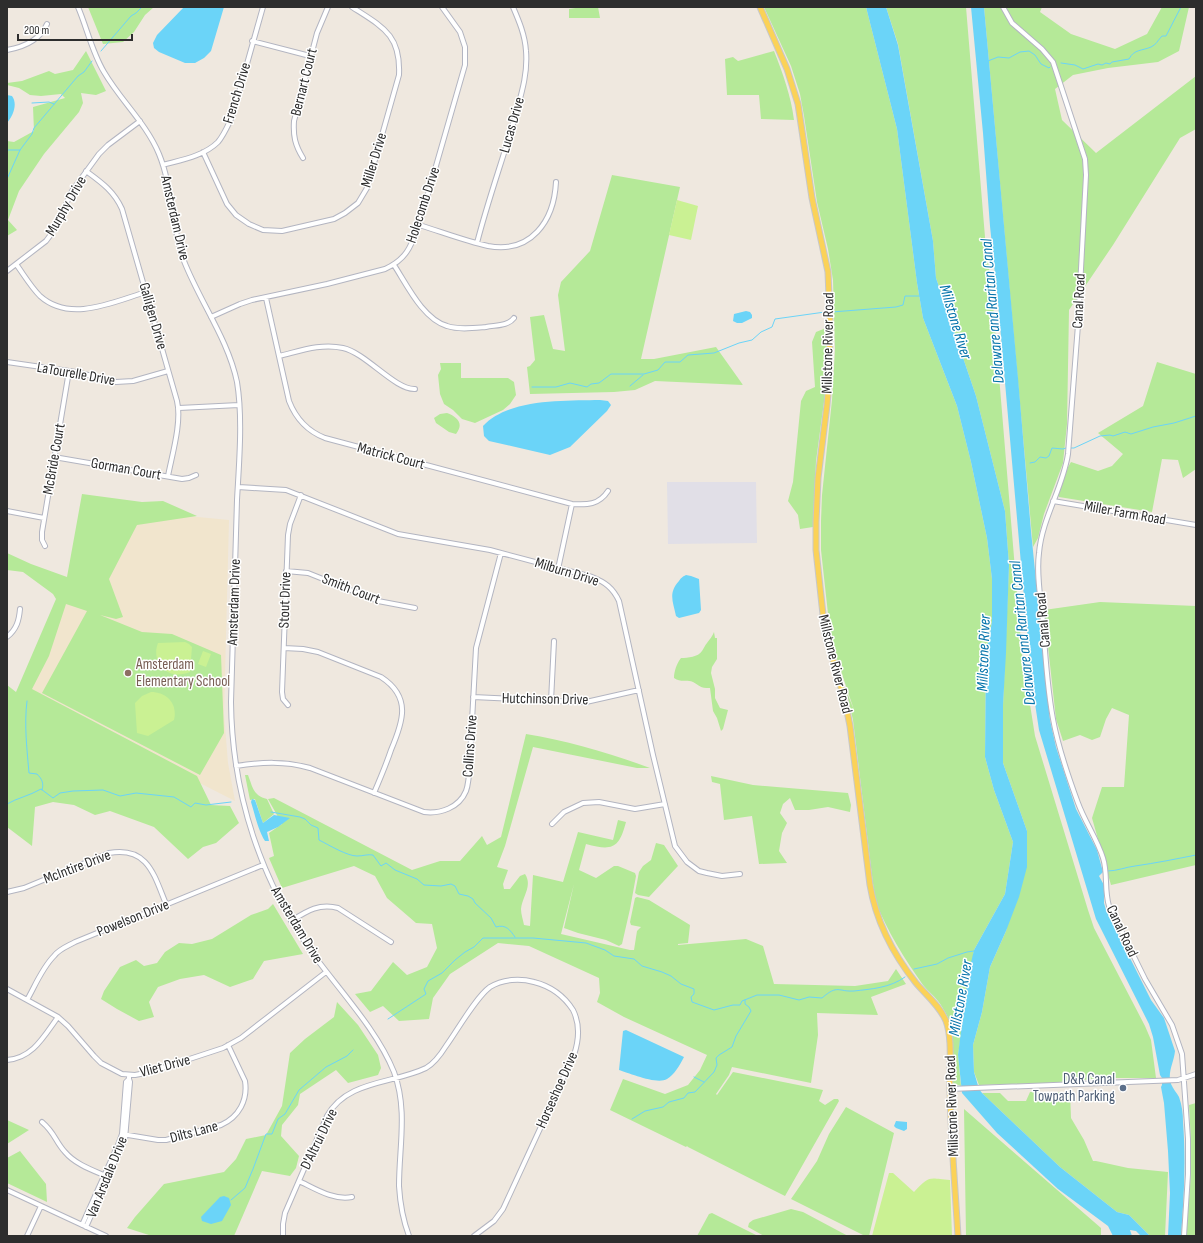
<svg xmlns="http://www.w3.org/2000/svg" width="1203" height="1243" font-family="'Sofia Sans Condensed',sans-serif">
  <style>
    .industrial { fill: #e1dfe7 }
    .education { fill: #f1e5cd }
    .green { fill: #b5e998 }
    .pitch { fill: #caf193 }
    .water { fill: #6bd4f8 }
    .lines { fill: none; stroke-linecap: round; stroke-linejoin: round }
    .stream { stroke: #6bd4f8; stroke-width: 1 }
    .minor-casing { stroke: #b3b5c1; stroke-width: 6 }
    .major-casing { stroke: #c8c8c8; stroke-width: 7 }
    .minor { stroke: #fff; stroke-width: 4 }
    .major { stroke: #fbd258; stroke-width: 5 }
    .education-dot { fill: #8d6e63; stroke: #fff; stroke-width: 1.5 }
    .service-dot { fill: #5c6f8a; stroke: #fff; stroke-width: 1.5 }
    .labels { text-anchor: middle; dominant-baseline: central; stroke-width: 3; stroke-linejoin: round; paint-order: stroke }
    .street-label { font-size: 15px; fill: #2d2d2d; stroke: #fff }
    .education-label { font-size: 15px; fill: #785e54; stroke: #fff; text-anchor: start }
    .service-label { font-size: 15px; fill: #4e5e75; stroke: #fff; text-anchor: end }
    .water-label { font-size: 16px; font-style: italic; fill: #0473aa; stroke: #fff }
  </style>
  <rect width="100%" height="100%" fill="#efe8df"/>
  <path class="industrial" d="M667,482H756L757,543L668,544Z"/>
  <path class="education" d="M84,506L229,520L224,714L228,763L235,801L25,694L63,593Z"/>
  <path class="green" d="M88,7H154L145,15L134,32L123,42L103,44Z
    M582,7H598L600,18H569V9Z
    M764,7H866L897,129L917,283L923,318L957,406L971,462L987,538L992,579V622L986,653L985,757L994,790L1013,842L1005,894L974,950L958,1055L961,1086L953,1083C950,1066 955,1037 950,1022C947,1015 942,1006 938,1001C933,995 928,991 923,985C904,958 887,931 875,900L853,720L846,690L854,710L831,641L821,550V521L822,495L832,400L835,350L833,280L828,249L817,202L804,116L800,94L791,66Z
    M886,7H966L985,237L992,291L1022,654L1035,736L1088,910L1094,928L1145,1026L1151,1040L1156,1078H1106L1047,1083L979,1085L974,1072L973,1045L982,1012L990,967L1006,931L1027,831L1003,763V705L1009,565L1005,511L976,396L936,278L933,241L898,44Z
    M984,7H1042L1040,12L1071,34L1115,49L1147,34L1162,7H1189L1179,51L1158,62L1108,68L1073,75L1055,89L1062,120L1096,153L1196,76V129L1180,138L1113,245L1069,310L1067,424L1063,463L1044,514L1038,538L1033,547Z
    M86,51L106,91L96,95L81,93L83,103L79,112L44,154L19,191L8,220L17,230L7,236V141L14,142L34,131L33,107L65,98L61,94L41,96L30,95L19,88L7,85V83L22,81L49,71L55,74L73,70Z
    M774,51C783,74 791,96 794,120L761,119L759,95H727L725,59L733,57L738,61Z
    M612,175L680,187L641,359H654L716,347L743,385L655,381L635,390L614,392L530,394L527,367L530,366L535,360L530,317L544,315L553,349L565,351L558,295L561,282L590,251Z
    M826,328V387L816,461L813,527L800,529L798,515L788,501L793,482L801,401L806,391L815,387L812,342L816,332Z
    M1157,362L1196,374V469L1183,478L1178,460L1162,459L1152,512L1059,497L1058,495L1068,467L1071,462L1098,471L1112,466L1123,454L1098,433L1143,406Z
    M440,363H461V378H508L514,382L516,395L510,404L503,410L475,423L462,419L453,410L444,404L440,394L438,375L441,369Z
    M447,413C458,417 464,424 456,434L449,432L436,423L434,418L440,414Z
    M82,494L142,502L163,501L197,516L137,525L109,579L123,617L116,619L100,615L142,632L172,634L221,655L224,733L200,775L42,693L87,611L66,604L49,656L32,689L197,776L211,805L230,806L239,823L216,843L203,847L188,859L154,827L110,811L95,815L74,805L53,802L35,807L32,846L7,827V685L16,692L56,599L53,594L23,572L7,570V553L31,564L67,577Z
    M1100,602L1196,606V865L1111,885L1092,818L1102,787H1124L1129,715L1112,708L1106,719L1100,737L1092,740L1080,735L1063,741L1056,719L1044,610Z
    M714,632L715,638H717V659L712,667L711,673L715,689V698L720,708L728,710L723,729L721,731L717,718L713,711L710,688C699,688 701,686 693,682C686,679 681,683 674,678C674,671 677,663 681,658C688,658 698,657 702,651C704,648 705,645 707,643C710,639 712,637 714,632Z
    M526,734C568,741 610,753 650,768H637L533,747L505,846L497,867L508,870L503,884L504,889H510L520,876L525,874C533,886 522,897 521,909C521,914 523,920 524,925L530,926L533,875L563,882L578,832L613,840L618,820L626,822C619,849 612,851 586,844L579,870L596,878L614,866H618L635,873L636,876L630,909L622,944L619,946L606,940L578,933L564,928L574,884L561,934L630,950H634L637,931L641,927L631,925L630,922L635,898L637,897L649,900L690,925L688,943L678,944V945L746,939L763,946L774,984L855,986L888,981L896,969L906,984L871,997L878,1015L817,1013L818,1035L811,1083L732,1067L729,1075L716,1094L717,1095L733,1072L823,1090L819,1101L825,1105L834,1099H838L839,1101L785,1196L688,1147L687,1146L686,1147L610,1110L623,1079L665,1094L688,1085L700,1070L707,1055L624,1017L597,1002L600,993L599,978L529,946L498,943L450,974L433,998L429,1019L399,1021L383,1006L370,1012L355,994L371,991L393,962L407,975L427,967L437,948L432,924L416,923L387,898L375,876L354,866L282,888L269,858L274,856L269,833L282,824L268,799L274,798L412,870L440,861H460L482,836L487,845L501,837Z
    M245,775H248C253,788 253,795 267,799L274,814L263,823L255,799L250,800Z
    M711,776L753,785L848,793L851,805L850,812L828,807L809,810H795L790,798L783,804L780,813L787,823L782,833L779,851L787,863L759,864L752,816L724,820L720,784L712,782Z
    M656,843L664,845L678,866L677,867L649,897L638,895L635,893L639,872L643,866L651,860Z
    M273,904L303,954L264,961L253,979L230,987L204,975L180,979L158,987L149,1002L154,1017L139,1021L117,1009L101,999L104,991L120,967L136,960L144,966L157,963L165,952L179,943L192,944L212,939L251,915L268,909Z
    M337,1002L358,1025L378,1055L381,1068L378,1075L348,1083L336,1070L300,1094L298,1105L282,1125L281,1136L299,1156L296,1168L290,1176L262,1171L234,1236H152L127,1228L135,1217L164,1184L224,1172L236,1159L246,1139L266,1135L282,1106L290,1053L305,1039L334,1017Z
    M1030,1092H1070L1071,1118L1084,1140L1093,1161H1096L1128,1168L1168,1172L1165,1236L1149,1235L1129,1215L1117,1212L1060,1167L982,1093H1000L1008,1101H1026Z
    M1196,1103V1236H1181L1184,1200H1189C1192,1168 1191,1136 1189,1105Z
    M846,1107L894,1133L869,1236H865L791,1199L817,1161L829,1134Z
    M964,1109L1101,1228V1236H966Z
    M7,1120L29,1130L7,1144Z
    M20,1151L46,1184L47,1202L7,1183V1158Z
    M791,1209L803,1212L848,1236H764L748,1227L749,1223L753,1220Z
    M712,1213L758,1236H697L709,1214Z"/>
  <path class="pitch" d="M677,200L698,206L691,240L669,235Z
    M185,642L189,644L192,647L190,672C170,681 150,664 158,643Z
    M203,651L211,654L206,667L198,664Z
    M151,692C167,692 178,704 174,720L148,736L137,733L135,703L142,696Z
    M889,1173H893L914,1192C930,1175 928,1178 950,1180L952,1236H872Z"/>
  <path class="water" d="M184,7H224L211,51L204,58L195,63H185L159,52L154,48L153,43L157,35Z
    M866,7H886L898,45L933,241L936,278L976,396L1005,511L1009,565L1006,653L1003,705V763L1027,831V867L1019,897L1006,931L990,967L982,1012L973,1045L974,1072L979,1089L982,1093L1060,1167L1117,1212L1129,1215L1149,1235L1156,1236H1141L1136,1231L1130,1230L1132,1236H1113L1108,1226L1058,1189L997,1133L962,1093L958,1055L968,975L974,950L1005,894L1013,842L994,790L985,757L986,653L992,622V579L987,538L971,462L957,406L923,318L917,283L897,129Z
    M971,7H984L1018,378L1031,531L1050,720L1056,747L1076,809L1097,850L1103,872L1099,876L1104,885V903L1106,910L1151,1000L1164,1018L1175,1051C1174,1062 1167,1073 1171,1084C1173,1089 1177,1093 1179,1097C1182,1105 1183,1114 1183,1122C1186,1160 1184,1198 1181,1236H1168L1170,1193L1168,1151L1164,1103L1161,1087L1162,1085V1078L1160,1075L1153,1037L1149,1024L1096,919L1039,730L1031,677L998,303L990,226L983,133Z
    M7,95L12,96C18,104 13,116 7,123Z
    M746,311L750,312L752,315V318L742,323H737L733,321L734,314Z
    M600,400L608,401L611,405L607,411L570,447L550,455L489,441L484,436L483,426C510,398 564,401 600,400Z
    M686,575L691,576L699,579L701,610L699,613L679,618L676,616C673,602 668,593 679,581C681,578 682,577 686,575Z
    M252,799L255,800L263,823L274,815L290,818L278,827L267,832L269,841H265C258,830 255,815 251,802Z
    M626,1030L684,1057C680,1065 674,1075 667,1079C657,1085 629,1073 619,1070L623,1031Z
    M896,1121L907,1122V1129L904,1131L896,1128L894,1126Z
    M224,1196L229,1198L231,1205L222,1221L211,1224L202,1221L201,1217L220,1197Z"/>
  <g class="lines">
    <path class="stream" d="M101,51L131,16L136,13L142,7
      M988,61L998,57L1009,58L1020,52L1029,51L1035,55L1041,64L1049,68L1050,67
      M1061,63L1075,65L1083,69L1098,64L1102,65L1106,63L1110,64L1112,62L1129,59C1134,49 1142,51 1151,47C1156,45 1158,40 1162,36H1166L1181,7
      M32,103L49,102L54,104
      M7,150H20
      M7,179L20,150L32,134L34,128L78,76L84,72L92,61
      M832,312L896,307L903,305L905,296H920
      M630,386L643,375
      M532,387H556L570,383L587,387L591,384L599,383L611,374H644L658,370L665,362H680L688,355L714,353L739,343L752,340L761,332L772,327L775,319L825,312
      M1071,448H1074L1100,436L1110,435L1113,436L1125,432L1131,434L1153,427L1174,423L1196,416
      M1030,463L1035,462L1040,457L1046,458L1049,456L1052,448L1063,449L1066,448
      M27,701C24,725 27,749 29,773L37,774C42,779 44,783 42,790
      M7,804C17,798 29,796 41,789L53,798L60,793L73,791L103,790L120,796L136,793L174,797L191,807L195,803L206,805L231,802
      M271,812L300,817L305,819L311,825L318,828L319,840C329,845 347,856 357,856C363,856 368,854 373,855L381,866L386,863L395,870L417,879L424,885L441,886L451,884L455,886L459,894L468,896L473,899L475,903L491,918L496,927C506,924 510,930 515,937
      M1108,871C1117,871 1126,867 1135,866C1156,863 1176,859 1196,855
      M914,969L937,964L948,958L967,952L974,951
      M388,1019L426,994L424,989L428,981L442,973L455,960L465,952L474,947L483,938H533L586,943L605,950L614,956L634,959L642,966L662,972L671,976L681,984L694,989V994L691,997L692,1002L714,1010L733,1005H740L742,1001L757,995H779L799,1000L809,997L822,998C838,984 838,992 854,991C871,989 890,988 905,977
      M694,1077L704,1082
      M632,1119L645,1111L663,1107L669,1102L684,1098L688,1093L695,1092L714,1072L717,1065L716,1058L719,1055L732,1047L736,1036L751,1011L749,1007L745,1004V1000
      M231,1200L245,1188L253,1169L266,1134H272L278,1119L285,1114L299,1090L326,1067L347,1056L353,1050"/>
    <g class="minor-casing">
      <path id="minor" d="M78,7C87,28 92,52 104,72C121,101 146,123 159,154C173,188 171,227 184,261C200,302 228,339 237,382C243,418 239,463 237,500C235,567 233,634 231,702C232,794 261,883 316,958C342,993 378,1032 394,1072C408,1110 399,1147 399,1186C400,1203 403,1220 409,1236
        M1003,7L1012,23L1042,49L1053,62L1085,159L1086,175L1078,325L1068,454C1063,488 1042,518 1039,553C1036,575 1041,600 1043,622C1045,654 1047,687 1053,719C1058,747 1068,776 1078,803C1085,822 1097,839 1103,858C1108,873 1104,890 1109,906L1145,979L1172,1025L1182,1054L1188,1139V1174L1184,1236
        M252,41L310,56
        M7,50C24,47 40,40 47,24
        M203,152L227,204L236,215L249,224L263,230L282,231L334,219L345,213L358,203L367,188L399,75C401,35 383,27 352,7
        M303,158C295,145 293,136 294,121L317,33L328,7
        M163,165C181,160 204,156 218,142C224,135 228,125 232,117L263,7
        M86,171C101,182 114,191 122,209L177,401C182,422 172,455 168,476
        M419,225C442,232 465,241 488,246C531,254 554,221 556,182
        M477,243C488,200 503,159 515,117C521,95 528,74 526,51C525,35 519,21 513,7
        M16,264C24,275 31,287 40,296C70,323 113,302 146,292
        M394,265C407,285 423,319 447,326C459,330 474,328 486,327C496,325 508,326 514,318
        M7,271L46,241L55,229L72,191L99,154L108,145L140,121
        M266,298L289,401C296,419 307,431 325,438L572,504C587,505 599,505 608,491
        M211,317L240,304L252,300L327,284L385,269C407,259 411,246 419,225L465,65V47L460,32L442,7
        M279,356C300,351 321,343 343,348C366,353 395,390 415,389
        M7,362L76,372L116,382L133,381L168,371
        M179,408L239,405
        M54,457L182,479L189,478L196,475
        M238,487L286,490L398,534L490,550L592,577C605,582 613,588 619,601L653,755L675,846L687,862L699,871L707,873L722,876L740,874
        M1053,501L1196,525
        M7,511L44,518
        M45,546L42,540V532L69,371
        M558,569L572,504
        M286,571L308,573L378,601L415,608
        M7,637C17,629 19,620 20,609
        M284,648L303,649L318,652L381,677C412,697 403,722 391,750C386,765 380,779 374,793
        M473,697L578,702H586L639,690
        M551,701L554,641
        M288,705L283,699L282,692L288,535L290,524L301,495
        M236,766C262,762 285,761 310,768L424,812C440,814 459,808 466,791C468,786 468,781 469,776L476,648L501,553
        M552,824L564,812L583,803L599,802L635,809L665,804
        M7,892L24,888L109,853C148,846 154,875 166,904
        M291,921C307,911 319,903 338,908L391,942
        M7,989L58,1017L68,1026L94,1056L101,1063L122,1074L135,1075L150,1072L223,1048L241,1038L326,972
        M27,1000C35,986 42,968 54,956C59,949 68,946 75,942L263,865
        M7,1060C33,1058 44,1036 58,1017
        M950,1089L1178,1080L1196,1074
        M42,1122C55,1133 55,1141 65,1152C75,1164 92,1170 106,1176
        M122,1134L158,1140H166L221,1125C239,1117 248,1100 245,1081L228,1045
        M299,1181C314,1188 334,1201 352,1197
        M7,1190L106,1236
        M82,1225L118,1145L122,1134L126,1082L129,1079V1075
        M86,1227L125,1139L130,1082L129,1079
        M27,1236L41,1206
        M283,1236V1224L285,1213L327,1116C347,1080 393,1084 426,1068C435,1063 441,1054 446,1046C457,1031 476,997 490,987C503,979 520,978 534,982C550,986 564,996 573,1010C580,1024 579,1040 574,1055L503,1209L494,1221L474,1236"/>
    </g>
    <g class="major-casing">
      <path id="major" d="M760,7L787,69L798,104L812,198L828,272L830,322L829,382L827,405L818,478L816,522V550L825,633L845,701L850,726L870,885C876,921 893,954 916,983C926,995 940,1006 946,1021C953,1039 949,1071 950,1090C951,1139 955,1187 958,1236"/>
    </g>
    <use href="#minor" class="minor"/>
    <use href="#major" class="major"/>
  </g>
  <circle class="education-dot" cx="128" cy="673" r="4"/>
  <circle class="service-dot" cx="1123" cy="1088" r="4"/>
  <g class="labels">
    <g class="street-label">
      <text transform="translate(304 82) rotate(-76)">Bernart Court</text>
      <text transform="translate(237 93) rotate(-73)">French Drive</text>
      <text transform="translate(512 125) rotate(-74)">Lucas Drive</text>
      <text transform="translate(374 160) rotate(-73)">Miller Drive</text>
      <text transform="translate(423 205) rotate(-72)">Holecomb Drive</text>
      <text transform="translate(66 206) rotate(-60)">Murphy Drive</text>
      <text transform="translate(175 218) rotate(77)">Amsterdam Drive</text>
      <text transform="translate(1079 301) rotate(-87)">Canal Road</text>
      <text transform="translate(153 316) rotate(74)">Galligen Drive</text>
      <text transform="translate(828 343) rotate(-89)">Millstone River Road</text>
      <text transform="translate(76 374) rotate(10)">LaTourelle Drive</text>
      <text transform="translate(391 456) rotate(15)">Matrick Court</text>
      <text transform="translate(54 459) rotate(-80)">McBride Court</text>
      <text transform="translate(126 469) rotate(10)">Gorman Court</text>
      <text transform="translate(1125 513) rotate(10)">Miller Farm Road</text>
      <text transform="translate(567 572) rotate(17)">Milburn Drive</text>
      <text transform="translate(351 589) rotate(21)">Smith Court</text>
      <text transform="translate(285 600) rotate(-88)">Stout Drive</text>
      <text transform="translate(234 602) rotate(-88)">Amsterdam Drive</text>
      <text transform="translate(1043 620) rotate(-95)">Canal Road</text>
      <text transform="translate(835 664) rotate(76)">Millstone River Road</text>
      <text transform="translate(545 699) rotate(1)">Hutchinson Drive</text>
      <text transform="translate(470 746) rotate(-86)">Collins Drive</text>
      <text transform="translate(77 867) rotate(-21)">McIntire Drive</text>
      <text transform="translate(133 918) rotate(-22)">Powelson Drive</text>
      <text transform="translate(297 925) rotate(59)">Amsterdam Drive</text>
      <text transform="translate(1122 931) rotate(65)">Canal Road</text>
      <text transform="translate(165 1066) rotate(-15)">Vliet Drive</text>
      <text transform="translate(557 1090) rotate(-66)">Horseshoe Drive</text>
      <text transform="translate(952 1106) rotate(-92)">Millstone River Road</text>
      <text transform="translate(194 1132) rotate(-15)">Dilts Lane</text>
      <text transform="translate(319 1139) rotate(-64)">D'Altrui Drive</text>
      <text transform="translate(107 1177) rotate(-68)">Van Arsdale Drive</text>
    </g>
    <g class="education-label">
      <text x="136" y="664">Amsterdam<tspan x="136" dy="17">Elementary School</tspan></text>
    </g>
    <g class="service-label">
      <text x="1115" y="1079">D&amp;R Canal<tspan x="1115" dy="17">Towpath Parking</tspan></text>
    </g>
    <g class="water-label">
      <text transform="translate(993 311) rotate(-95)">Delaware and Raritan Canal</text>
      <text transform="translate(955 322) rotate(73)">Millstone River</text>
      <text transform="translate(1023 633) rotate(-96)">Delaware and Raritan Canal</text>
      <text transform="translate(984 653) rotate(-88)">Millstone River</text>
      <text transform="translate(961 998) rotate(-80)">Millstone River</text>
    </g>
  </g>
  <rect width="1203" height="1243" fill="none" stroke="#2d2d2d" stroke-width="16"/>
  <path d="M18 34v6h114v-6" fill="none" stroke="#2d2d2d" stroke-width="2"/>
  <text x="24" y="34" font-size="12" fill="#2d2d2d" stroke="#ffffff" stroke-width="3" paint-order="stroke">200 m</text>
</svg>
